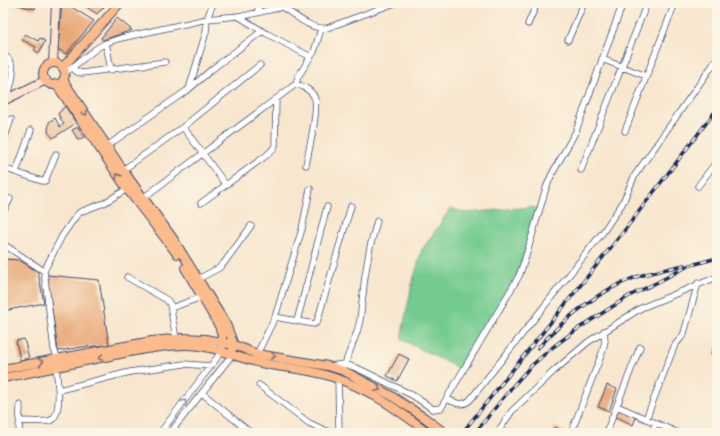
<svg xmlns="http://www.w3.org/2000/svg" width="720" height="436" font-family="'IM FELL DW Pica',serif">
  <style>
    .green { fill: #73cb90; stroke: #477d77 }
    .building { fill: #e7a573 }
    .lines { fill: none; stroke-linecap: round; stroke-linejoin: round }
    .street-casing { stroke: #3c4a6f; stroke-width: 7 }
    .secondary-casing { stroke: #3c4a6f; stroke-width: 10 }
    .primary-casing { stroke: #3c4a6f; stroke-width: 10 }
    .street { stroke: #fff; stroke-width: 5.5 }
    .secondary { stroke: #fde4d1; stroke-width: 8 }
    .primary { stroke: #fbbb8d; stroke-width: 8 }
    .rail-casing { stroke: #1b2f5e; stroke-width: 3.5 }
    .rail { stroke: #fcf5e5; stroke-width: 2; stroke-dasharray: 6; stroke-linecap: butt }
    .oneway { stroke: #806e73 }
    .oneway2 { stroke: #8d97ae }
  </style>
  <rect width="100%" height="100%" fill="#fcf5e5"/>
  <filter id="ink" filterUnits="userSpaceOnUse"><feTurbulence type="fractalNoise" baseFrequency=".025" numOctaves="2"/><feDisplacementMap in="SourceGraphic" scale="8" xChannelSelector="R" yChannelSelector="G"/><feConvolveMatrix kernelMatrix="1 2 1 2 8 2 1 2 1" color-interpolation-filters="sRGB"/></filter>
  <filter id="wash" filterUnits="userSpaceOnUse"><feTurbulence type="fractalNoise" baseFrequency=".012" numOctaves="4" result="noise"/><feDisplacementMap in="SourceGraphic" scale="16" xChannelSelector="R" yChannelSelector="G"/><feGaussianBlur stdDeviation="0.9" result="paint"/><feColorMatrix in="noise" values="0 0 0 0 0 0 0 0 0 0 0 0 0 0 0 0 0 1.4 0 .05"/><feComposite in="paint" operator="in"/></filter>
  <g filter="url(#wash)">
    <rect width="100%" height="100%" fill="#f8e6ce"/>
    <path class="green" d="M531,207L538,209L520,269L462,370L401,339L412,284L422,250L451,208L465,213Z"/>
    <g id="blocks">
      <path class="building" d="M10,3H36L35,9Z
        M62,3H65L94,21L66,54L58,49Z
        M87,3H108L97,14L85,6Z
        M117,18L132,30L103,40L101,38Z
        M25,34L38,41L40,38L45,41L39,53L34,50L36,47L22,40Z
        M65,106L76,123L53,138L48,132L49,122L55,118L60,127L64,124L58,114Z
        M78,127L84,137L78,140L72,130Z
        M3,259L19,260L38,272L44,303L3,311Z
        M47,275L99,280L109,345L82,347L58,351Z
        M24,339L29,358L20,360L16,341Z
        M399,354L409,359L397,381L387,376Z
        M607,385L617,389L609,411L598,407Z
        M619,409L636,417L633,425L615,416Z
        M555,427L567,433H552Z
        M508,429L519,433V431H521V433H507Z"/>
    </g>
  </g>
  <g filter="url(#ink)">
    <use href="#blocks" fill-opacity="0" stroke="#3c4a6f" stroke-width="1"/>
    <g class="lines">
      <g class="street-casing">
        <path id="street" d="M613,3L622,6
          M282,7C295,15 311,30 327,28L395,3
          M257,13L260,3
          M238,16L262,31L307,55L311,56L314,52L321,29
          M528,24L537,3
          M568,40L584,3
          M106,43L111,70
          M3,54C20,66 11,83 7,99
          M602,59L646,76
          M72,67L77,72L82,73L165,62
          M65,73L97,48L106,43L121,38L207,19L248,15L299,3
          M296,84L298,77L311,56
          M189,89L206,32L207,19L213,3
          M183,127L226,185
          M625,131L675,3
          M3,143L11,119
          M107,146L189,89L211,70L262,31
          M3,168L42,181H45L56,154
          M123,170L183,127L260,65
          M581,170L647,3
          M16,172L31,130
          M698,186L717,161
          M143,198L296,84C303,86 313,91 315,99C318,115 309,148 306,165
          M201,203L267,155L273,149L275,145L276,100
          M3,212L10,199
          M3,244L44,271L54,349L58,359
          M44,271L62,236L76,216L80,212L104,203L127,189
          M127,277L167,300L170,304L176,339
          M198,279L219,268L224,263L251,226
          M171,308L202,297
          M275,317L314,324L317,322L351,206
          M297,321L327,207
          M714,353L717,346
          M257,354L275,317L302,229L310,189
          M345,364L357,332L360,320L365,276L370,247L377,221
          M329,366L345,364L359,369L412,395L433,409L441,408L519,276L526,256L546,188L552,174L576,131L623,3
          M338,379L339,433
          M259,385L309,423L331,433
          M59,390L130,372L184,364L211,366
          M202,393L251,433
          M447,399C456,403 462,407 470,400L603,232L622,204L635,175L717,59
          M617,406L678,433
          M646,419L674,347C677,341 682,339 684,333L698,283
          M20,421C29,421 40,422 49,421C64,417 57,378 56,367
          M19,433L20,405
          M160,433L222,351
          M170,433L232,355
          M497,433L512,411L554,371L588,342L641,308L717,277
          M571,433L602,353L605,341L604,331
          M606,433L640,347
          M651,433L656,423"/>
      </g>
      <g class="secondary-casing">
        <path id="secondary" d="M53,63L56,3
          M3,101L46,80"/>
      </g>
      <g class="primary-casing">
        <path id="primary" d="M43 74a11 11 0 1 1 22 0a11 11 0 1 1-22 0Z
          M63,67L120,3
          M63,80L123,170L172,237L226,324L234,345L233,348
          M56,84L127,189L177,254
          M185,268L219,326L222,335V347
          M3,369L152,341L183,338L205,339L234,345L257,354L328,366L344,371L390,395L425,418L445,433
          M3,378C39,371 74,363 110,356C135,351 162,345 188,345C213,345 236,358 261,363C284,368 307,369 329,376C367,387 398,410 429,433"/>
      </g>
      <use href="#street" class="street"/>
      <use href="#secondary" class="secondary"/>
      <use href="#primary" class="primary"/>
      <g class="rail-casing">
        <path id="rail" d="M538,348C565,318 598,291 636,277C652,272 668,269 684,265
          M462,433L624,231L717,109
          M475,433L512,387L531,366L553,347L576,330L629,296L658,282L688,266L717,258"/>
      </g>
      <use href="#rail" class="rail"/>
    </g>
    <defs><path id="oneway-chevron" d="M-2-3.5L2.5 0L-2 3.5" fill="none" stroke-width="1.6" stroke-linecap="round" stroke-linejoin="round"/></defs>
    <g class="oneway">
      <use href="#oneway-chevron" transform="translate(85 113) rotate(56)"/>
      <use href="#oneway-chevron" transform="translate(118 176) rotate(-124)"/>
      <use href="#oneway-chevron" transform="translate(273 356) rotate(10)"/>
      <use href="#oneway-chevron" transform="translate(101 358) rotate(169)"/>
      <use href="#oneway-chevron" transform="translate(41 362) rotate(-11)"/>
      <use href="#oneway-chevron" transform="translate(378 389) rotate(27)"/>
    </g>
    <use class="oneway2" href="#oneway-chevron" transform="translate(184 402) rotate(-53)"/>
  </g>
  <rect width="720" height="436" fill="none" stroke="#fcf5e5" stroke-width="16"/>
</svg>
